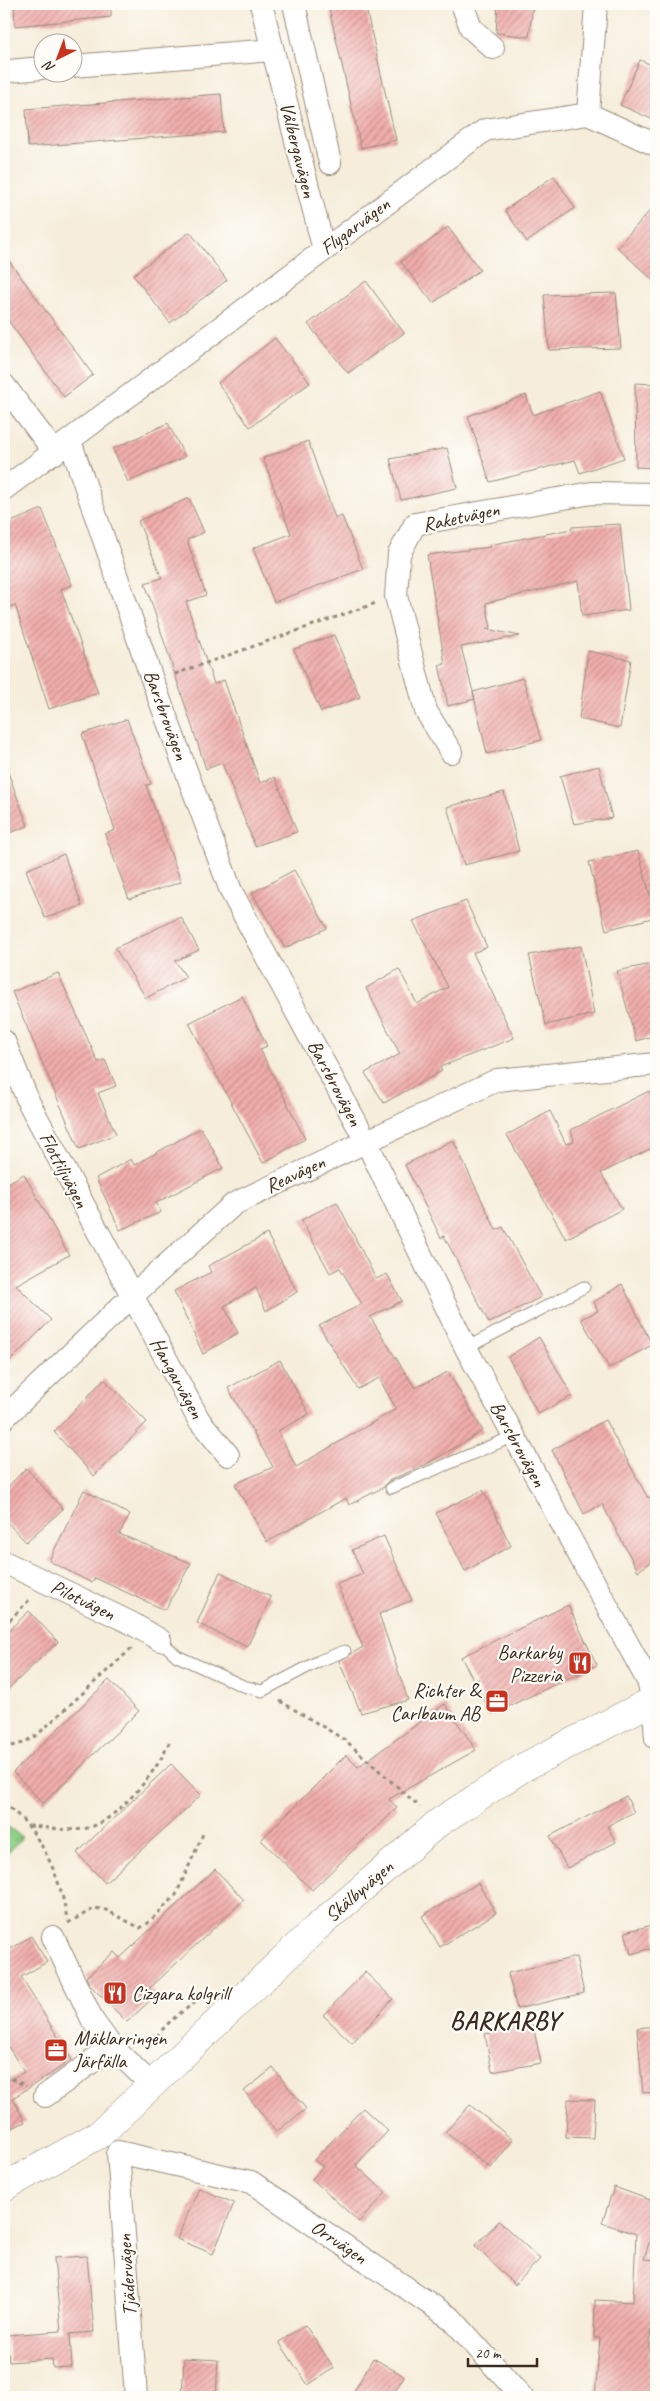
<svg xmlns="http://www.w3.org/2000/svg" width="660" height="2401" font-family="Caveat,sans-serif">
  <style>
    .park { fill: url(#park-crowns); stroke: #657e54 }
    .building { fill: url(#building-hatch) }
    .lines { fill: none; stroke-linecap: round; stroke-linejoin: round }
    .service-casing { stroke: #988c7c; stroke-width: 13 }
    .minor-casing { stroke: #988c7c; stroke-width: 24 }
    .tertiary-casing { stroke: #988c7c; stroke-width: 29 }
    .path { stroke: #988c7c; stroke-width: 3; stroke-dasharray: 4 4; stroke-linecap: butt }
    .service { stroke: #fff; stroke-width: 11 }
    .minor { stroke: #fff; stroke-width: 22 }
    .tertiary { stroke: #fff; stroke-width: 28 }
    .labels { text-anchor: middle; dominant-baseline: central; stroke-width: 4.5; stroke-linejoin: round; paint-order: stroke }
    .street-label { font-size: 20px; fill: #3b2a1e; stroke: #fdfcf7 }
    .poi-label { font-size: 20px; fill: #3b2a1e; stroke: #fdfcf7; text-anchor: end }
    .district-label { font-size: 25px; font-weight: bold; letter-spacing: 1px; fill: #3b2a1e; stroke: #fdfcf7 }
  </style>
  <defs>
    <pattern id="park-crowns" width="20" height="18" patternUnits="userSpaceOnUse" patternTransform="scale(1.25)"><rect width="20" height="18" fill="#8fd189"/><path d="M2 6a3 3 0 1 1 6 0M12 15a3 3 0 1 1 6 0" fill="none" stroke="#76aa6f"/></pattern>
    <pattern id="building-hatch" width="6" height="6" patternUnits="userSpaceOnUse" patternTransform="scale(1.25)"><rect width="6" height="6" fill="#f1aeac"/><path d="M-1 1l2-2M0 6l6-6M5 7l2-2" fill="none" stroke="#c48e8b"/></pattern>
  </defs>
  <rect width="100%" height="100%" fill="#fdfcf7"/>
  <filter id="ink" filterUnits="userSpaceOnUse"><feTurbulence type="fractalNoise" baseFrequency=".02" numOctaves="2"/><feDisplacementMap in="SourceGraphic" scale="10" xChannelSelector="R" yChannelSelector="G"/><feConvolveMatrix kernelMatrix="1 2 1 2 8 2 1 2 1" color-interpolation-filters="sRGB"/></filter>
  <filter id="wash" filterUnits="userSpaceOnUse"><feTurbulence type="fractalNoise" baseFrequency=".0096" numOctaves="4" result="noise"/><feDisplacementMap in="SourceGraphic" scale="20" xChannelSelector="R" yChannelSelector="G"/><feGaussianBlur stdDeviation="1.12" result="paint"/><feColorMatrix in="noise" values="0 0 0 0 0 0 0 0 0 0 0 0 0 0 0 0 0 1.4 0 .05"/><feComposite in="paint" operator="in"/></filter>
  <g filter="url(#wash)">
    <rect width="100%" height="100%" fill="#f6edda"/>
    <path class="park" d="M4,1824L22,1837L4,1858Z"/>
    <g id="blocks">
      <path class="building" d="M14,4H111V17L15,26Z
        M347,4H365L396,140L361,148L329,8Z
        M498,4H533L529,37L496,33Z
        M640,60L656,67V121L620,105Z
        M221,94L224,132L28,147L26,109Z
        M554,176L575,208L527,242L505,210Z
        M656,204V283L617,247Z
        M448,227L480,270L433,303L401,262Z
        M190,232L227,280L170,323L133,275Z
        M4,254L93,375L64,397L4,315Z
        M366,281L404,333L348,373L308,324Z
        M616,293L621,348L549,350L544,295Z
        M275,338L310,383L250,427L218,383Z
        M635,383L656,384V468L636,467Z
        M600,391L624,458L580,473L575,460L490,482L468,416L526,395L533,415Z
        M168,423L185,457L128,482L113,449Z
        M308,441L335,518L342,516L363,569L274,602L253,548L291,534L263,458Z
        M447,448L457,488L401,500L390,459Z
        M189,498L204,532L187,540L206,595L186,602L214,684L224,680L260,783L275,777L297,832L255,846L222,763L206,769L145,583L162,578L138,521Z
        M42,509L72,585L61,589L98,693L49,709L15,605L7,608L4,599V525Z
        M620,524L629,610L582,616L578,581L486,603L491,628L486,629L520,636L461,647L475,699L448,706L439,665L445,664L427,555L490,547L489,545L572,529V527Z
        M334,635L360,697L321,712L294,649Z
        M588,651L631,660L620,728L579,719Z
        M523,678L541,740L487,754L473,692Z
        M127,719L151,784L146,785L181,882L129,899L105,834L115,830L82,734Z
        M599,766L612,818L574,824L560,776Z
        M6,767L28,826L4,835V768Z
        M504,792L519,851L464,865L447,807Z
        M638,851L656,917L606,930L589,862Z
        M64,854L82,906L45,918L26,870Z
        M294,870L327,928L285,948L252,893Z
        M466,901L487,947L473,953L514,1038L440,1067L442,1071L384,1103L365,1073L400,1054L366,988L399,969L417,1004L448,987L413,921Z
        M181,917L199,950L175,961L186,977L146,998L115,948Z
        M581,946L594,1014L546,1025L529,955Z
        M656,963V1035L636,1041L617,971Z
        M58,973L98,1062L105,1060L116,1086L98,1093L116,1134L79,1149L12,992Z
        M242,996L267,1046L260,1049L305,1139L263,1163L189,1023Z
        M649,1091L656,1105V1146L601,1173L622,1209L566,1239L507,1135L550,1111L566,1144L574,1141L571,1130Z
        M201,1128L223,1168L156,1203L161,1212L120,1230L96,1178L131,1159L134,1165Z
        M453,1140L496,1230L503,1227L541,1297L489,1323L444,1236L441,1238L405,1165Z
        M24,1174L69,1255L16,1285L51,1320L4,1367V1185Z
        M337,1202L376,1279L387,1274L402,1301L370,1317L415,1388L448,1372L483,1431L427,1464L388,1481L384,1487L349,1505L346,1498L267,1542L235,1484L273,1467L228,1388L280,1360L309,1414L278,1431L296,1467L396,1409L379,1378L358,1389L319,1326L362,1304L340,1268L330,1273L301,1220Z
        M267,1234L297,1292L266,1311L256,1288L224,1306L238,1333L203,1354L174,1291L211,1272L208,1266Z
        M622,1284L652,1345L609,1368L581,1319L598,1311L594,1302Z
        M539,1337L572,1396L538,1414L508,1357Z
        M104,1379L147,1422L94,1476L54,1432Z
        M605,1420L648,1498L656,1492V1559L638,1571L602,1504L584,1514L552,1450Z
        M26,1468L63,1509L26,1542L4,1519V1491Z
        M84,1490L130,1515L119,1534L191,1563L165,1610L95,1578L92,1583L49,1561Z
        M483,1490L511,1546L465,1571L436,1513Z
        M384,1536L412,1600L379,1614L408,1700L361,1713L339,1661L363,1647L337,1584L363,1574L352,1550Z
        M220,1572L271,1597L247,1647L197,1623Z
        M568,1605L597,1665L492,1714L475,1683L479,1679L474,1681L461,1657Z
        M29,1611L58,1642L4,1693V1635Z
        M109,1680L139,1711L43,1803L13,1772Z
        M445,1704L476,1750L389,1799L397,1808L312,1890L261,1840L346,1755L358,1767Z
        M171,1764L201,1795L105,1883L77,1853Z
        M626,1796L634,1812L607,1826L616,1842L567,1868L550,1836Z
        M215,1869L244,1900L149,1989L156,1995L127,2022L90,1985L86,1977L114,1952L120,1958Z
        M478,1883L496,1913L440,1947L422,1916Z
        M656,1924V1947L631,1954L625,1932Z
        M31,1936L47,1962L21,1977L72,2060L13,2098L25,2122L4,2132V2079L5,2082L24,2072L4,2040V1949L6,1952Z
        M576,1957L584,1993L517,2009L508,1973Z
        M365,1972L393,1999L352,2043L323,2015Z
        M533,2025L541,2063L492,2072L485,2034Z
        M656,2026V2092L643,2093L637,2028Z
        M273,2068L306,2109L276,2132L244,2091Z
        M568,2099L595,2100L593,2138L566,2137Z
        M470,2105L513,2140L491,2168L445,2132Z
        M363,2108L388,2131L356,2165L386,2193L359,2222L312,2179L323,2167L314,2160Z
        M614,2187L656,2202V2220L644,2259L656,2260V2281H653L649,2365L654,2366L651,2397H595L600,2338H594L595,2300L633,2302L636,2234L602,2223Z
        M199,2188L234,2203L213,2254L177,2239Z
        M499,2221L540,2259L515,2285L475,2246Z
        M87,2256L94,2332L70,2334L72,2367L53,2368L52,2359L9,2362L7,2335L61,2331L54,2258Z
        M305,2325L334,2368L308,2385L279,2342Z
        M184,2358L218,2360L216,2397H182Z
        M373,2358L404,2376L392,2397H351Z"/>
    </g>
  </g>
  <g filter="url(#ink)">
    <use href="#blocks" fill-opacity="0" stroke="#988c7c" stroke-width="1"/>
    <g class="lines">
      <g class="service-casing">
        <path id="service" d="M466,1348L584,1287
          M391,1488L514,1436
          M160,1640L177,1656L243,1686L262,1691L319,1661L345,1651"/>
      </g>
      <g class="minor-casing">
        <path id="minor" d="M261,4L324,250
          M294,4L330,163
          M462,4L471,28L493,48
          M72,66L273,50
          M9,71L42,68
          M588,114L656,145
          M4,385L55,453
          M70,441L153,682L231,891L366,1141L466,1348L648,1681L653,1700L656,1738
          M4,489L485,130L588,114L596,4
          M451,752L426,711L396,596L399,554L415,524L592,493L656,494
          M4,1041L29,1103L199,1420L228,1455
          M4,1418L132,1296L234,1204L497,1080L656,1064
          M4,1562L131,1623L160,1640
          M53,1937L93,2021L112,2047L151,2084
          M45,2096L112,2047
          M118,2152L251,2182L452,2319L522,2397
          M118,2152L136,2397"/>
      </g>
      <g class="tertiary-casing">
        <path id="tertiary" d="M4,2187L100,2134L315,1929L438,1823L524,1767L656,1699"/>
      </g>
      <path class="path" d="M175,674L376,603
        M4,1626L30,1599
        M280,1701L345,1740L420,1807
        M4,1748L23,1743L37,1735L132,1648
        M4,1803C12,1810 22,1818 29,1827C49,1853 63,1888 67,1920
        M29,1826C48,1827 73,1833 91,1827C119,1818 161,1767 170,1740
        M68,1923L95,1908L106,1910L140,1928L147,1924L176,1895L203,1834
        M148,2050C162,2025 180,2012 204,1997
        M4,2075L26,2086"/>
      <use href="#service" class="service"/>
      <use href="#minor" class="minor"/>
      <use href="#tertiary" class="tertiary"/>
    </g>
  </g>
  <defs>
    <g id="restaurant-square" transform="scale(1.25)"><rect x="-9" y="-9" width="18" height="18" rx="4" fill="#c8321e" stroke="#fdfcf7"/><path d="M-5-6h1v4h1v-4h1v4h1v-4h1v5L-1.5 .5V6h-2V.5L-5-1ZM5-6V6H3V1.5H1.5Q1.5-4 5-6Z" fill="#fff"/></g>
    <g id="office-square" transform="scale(1.25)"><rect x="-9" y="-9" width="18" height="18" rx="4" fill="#c8321e" stroke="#fdfcf7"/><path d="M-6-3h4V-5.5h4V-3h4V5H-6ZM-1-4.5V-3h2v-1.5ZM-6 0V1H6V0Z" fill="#fff"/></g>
  </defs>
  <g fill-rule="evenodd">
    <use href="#restaurant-square" x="580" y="1663"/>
    <use href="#office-square" x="497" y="1701"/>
    <use href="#restaurant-square" x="115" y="1993"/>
    <use href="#office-square" x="56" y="2050"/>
  </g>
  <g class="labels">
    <g class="street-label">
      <text transform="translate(298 150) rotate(76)">Vålbergavägen</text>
      <text transform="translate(355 226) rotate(-37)">Flygarvägen</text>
      <text transform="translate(461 517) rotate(-12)">Raketvägen</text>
      <text transform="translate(166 715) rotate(70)">Barsbrovägen</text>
      <text transform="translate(335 1083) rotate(62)">Barsbrovägen</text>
      <text transform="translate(64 1170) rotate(62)">Flottiljvägen</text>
      <text transform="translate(295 1174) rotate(-25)">Reavägen</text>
      <text transform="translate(177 1378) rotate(61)">Hangarvägen</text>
      <text transform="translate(518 1444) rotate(61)">Barsbrovägen</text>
      <text transform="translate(83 1600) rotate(26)">Pilotvägen</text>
      <text transform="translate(359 1891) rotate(-41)">Skälbyvägen</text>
      <text transform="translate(339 2242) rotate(34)">Orrvägen</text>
      <text transform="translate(127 2275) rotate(-94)">Tjädervägen</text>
    </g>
    <g class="poi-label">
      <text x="562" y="1652">Barkarby<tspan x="562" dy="23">Pizzeria</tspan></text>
      <text x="480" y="1690">Richter &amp;<tspan x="480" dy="23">Carlbaum AB</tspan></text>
      <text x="132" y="1993" text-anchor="start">Cizgara kolgrill</text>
      <text x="74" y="2038" text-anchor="start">Mäklarringen<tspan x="74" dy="23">Järfälla</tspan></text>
    </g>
    <g class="district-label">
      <text x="505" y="2021">BARKARBY</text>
    </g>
  </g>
  <rect width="660" height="2401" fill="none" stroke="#fdfcf7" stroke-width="20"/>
  <g transform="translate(58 58) rotate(222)"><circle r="24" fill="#fdfcf7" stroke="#afa8a0"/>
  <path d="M0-4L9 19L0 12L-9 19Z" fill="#c8321e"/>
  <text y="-8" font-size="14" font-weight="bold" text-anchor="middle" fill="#3b2a1e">N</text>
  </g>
  <path d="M468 2358v8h69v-8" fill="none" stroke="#3b2a1e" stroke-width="2.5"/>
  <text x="475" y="2358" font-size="15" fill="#3b2a1e" stroke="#fdfcf7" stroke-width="4" paint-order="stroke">20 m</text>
</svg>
